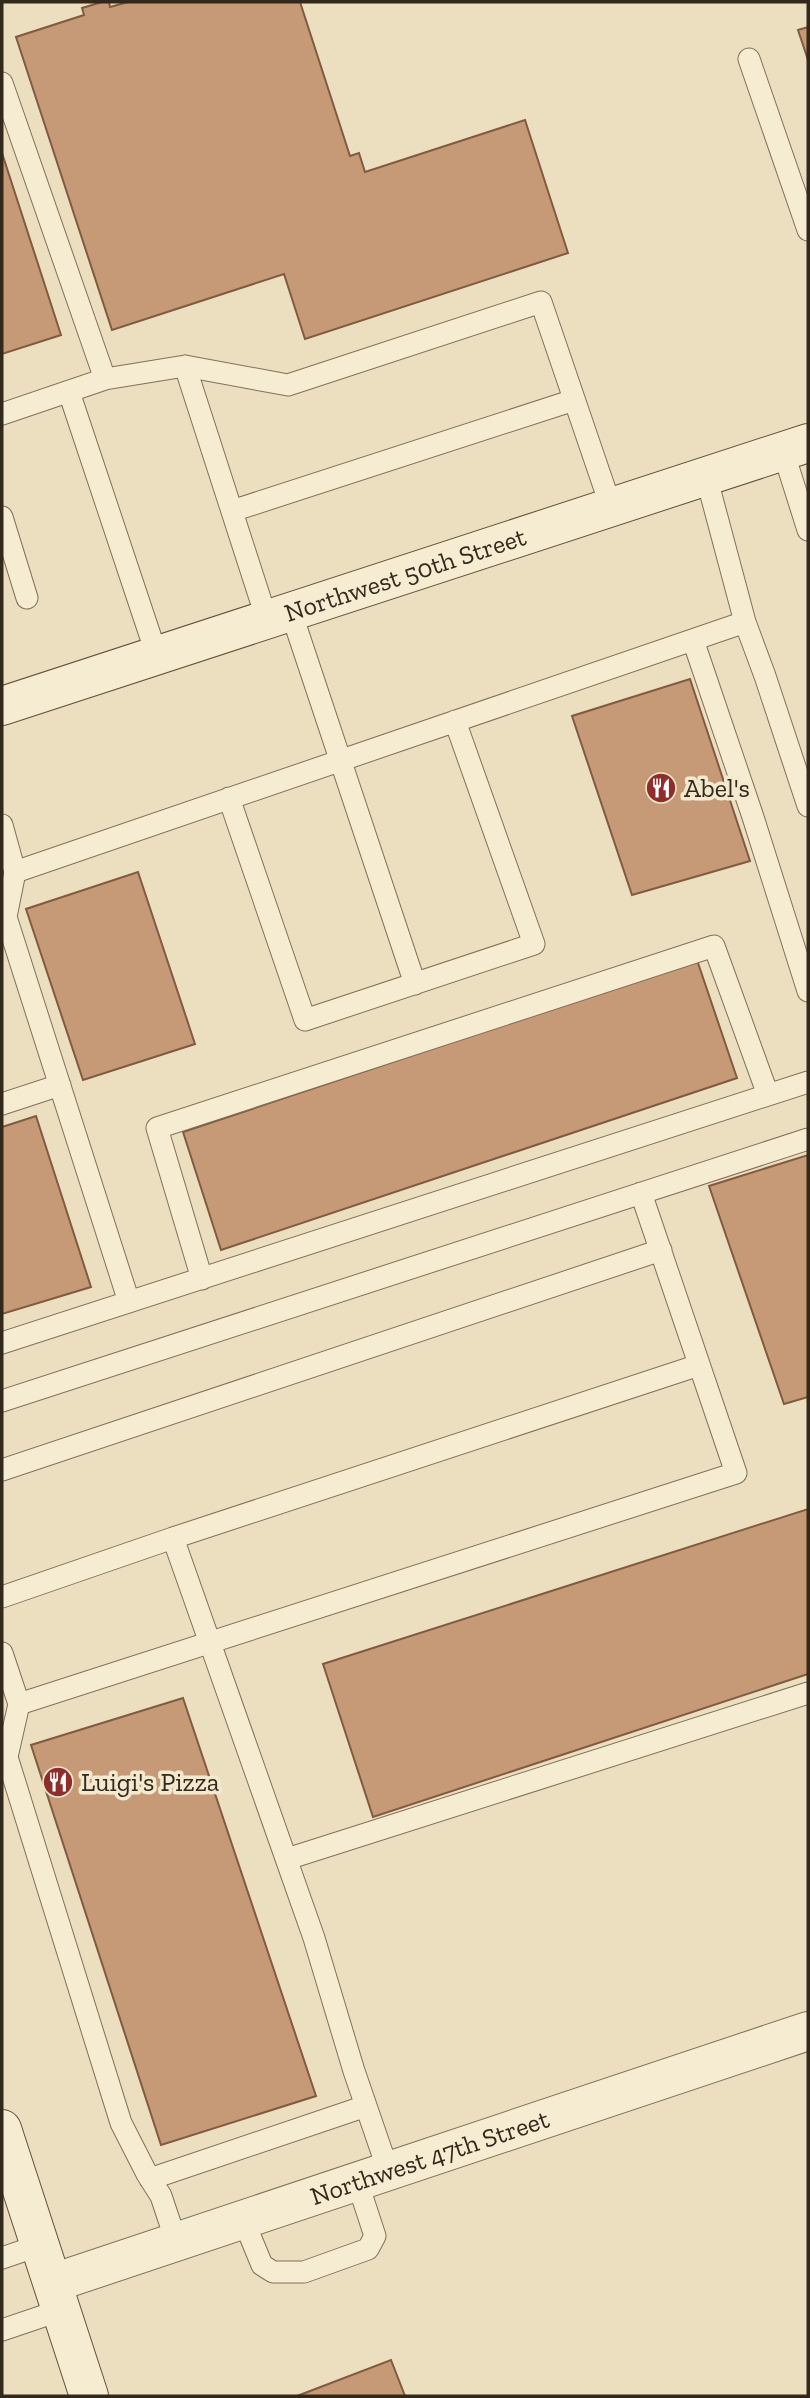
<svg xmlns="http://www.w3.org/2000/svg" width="810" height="2398" font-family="'Zilla Slab',serif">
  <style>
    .building { fill: #c79a77; stroke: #805b40; stroke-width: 2 }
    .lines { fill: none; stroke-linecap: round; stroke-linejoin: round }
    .service-casing { stroke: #827059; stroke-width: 23 }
    .minor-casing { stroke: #827059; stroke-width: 40 }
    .secondary-casing { stroke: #64513c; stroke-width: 40 }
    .service { stroke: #f6ecd2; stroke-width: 21 }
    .minor { stroke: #f6ecd2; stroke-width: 38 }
    .secondary { stroke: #f6ecd2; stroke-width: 38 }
    .labels { text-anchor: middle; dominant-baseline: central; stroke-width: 7; stroke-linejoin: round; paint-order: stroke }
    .street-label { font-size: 26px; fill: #33281c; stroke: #f3e9ce }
    .poi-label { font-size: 26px; fill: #33281c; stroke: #f3e9ce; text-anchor: start }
  </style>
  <rect width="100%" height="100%" fill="#ebdfbf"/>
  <path class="building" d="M102,2H109L110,7L128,2H300L350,156L359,153L365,172L525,120L568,253L305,339L284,274L112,330L16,37L84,15L82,8Z
    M808,27V60L798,30Z
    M2,153L61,335L2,354Z
    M690,679L750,861L632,895L572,716Z
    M138,872L195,1044L83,1080L26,909Z
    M697,960L737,1078L221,1250L183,1132Z
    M36,1116L91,1287L2,1314V1127Z
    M808,1155V1397L784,1404L709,1186Z
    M808,1509V1674L373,1817L323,1664Z
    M183,1698L316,2096L161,2145L31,1745Z
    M391,2360L405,2396H297Z"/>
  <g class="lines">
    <g class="service-casing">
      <path id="service" d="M749,59L808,230
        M2,83L105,379
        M185,366L267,620
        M69,392L157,656
        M2,414L105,379L185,366L288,385L541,302L611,507
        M783,451L808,530
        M706,476L745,622L765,676L808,806
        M232,511L574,400
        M2,517L27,598
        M291,612L415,984
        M693,640L752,814L808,991
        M229,798L305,1020L534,944L455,721
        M2,825L15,872L745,622
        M15,872L6,917L129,1302
        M2,1104L60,1085
        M202,1279L157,1128L714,946L768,1095
        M2,1343L808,1082
        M2,1401L808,1139
        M2,1470L661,1250
        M173,1538L699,1365
        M2,1597L173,1538L314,1938L354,2071L388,2170
        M2,1653L19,1704L7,1757L121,2123L147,2174L161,2196L176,2241
        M19,1704L736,1473L641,1193
        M287,1859L808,1693
        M150,2179L366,2106
        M243,2219L262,2265L273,2272H304L368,2249L375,2236L357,2181
        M2,2258L40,2245
        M2,2330L61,2310"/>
    </g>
    <g class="minor-casing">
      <g id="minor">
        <path id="s1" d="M53,2283L808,2031"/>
      </g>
    </g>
    <g class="secondary-casing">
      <g id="secondary">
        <path id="s2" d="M2,706L808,443"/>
        <path d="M2,2129L89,2396"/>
      </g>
    </g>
    <use href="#service" class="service"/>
    <use href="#minor" class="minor"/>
    <use href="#secondary" class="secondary"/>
  </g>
  <defs>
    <g id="restaurant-disc" transform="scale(1.575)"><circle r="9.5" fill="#8e2e2c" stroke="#f3e9ce"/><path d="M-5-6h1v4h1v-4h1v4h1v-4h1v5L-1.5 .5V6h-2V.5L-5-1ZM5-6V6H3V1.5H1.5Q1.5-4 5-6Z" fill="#fff"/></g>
  </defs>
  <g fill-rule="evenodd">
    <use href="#restaurant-disc" x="661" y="788"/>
    <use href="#restaurant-disc" x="58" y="1782"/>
  </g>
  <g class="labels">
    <g class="street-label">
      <text stroke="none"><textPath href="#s2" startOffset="424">Northwest 50th Street</textPath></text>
      <text stroke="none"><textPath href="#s1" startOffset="397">Northwest 47th Street</textPath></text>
    </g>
    <g class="poi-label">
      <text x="684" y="788">Abel's</text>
      <text x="81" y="1782">Luigi's Pizza</text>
    </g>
  </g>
  <rect width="810" height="2398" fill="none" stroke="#33281c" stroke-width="7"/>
</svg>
